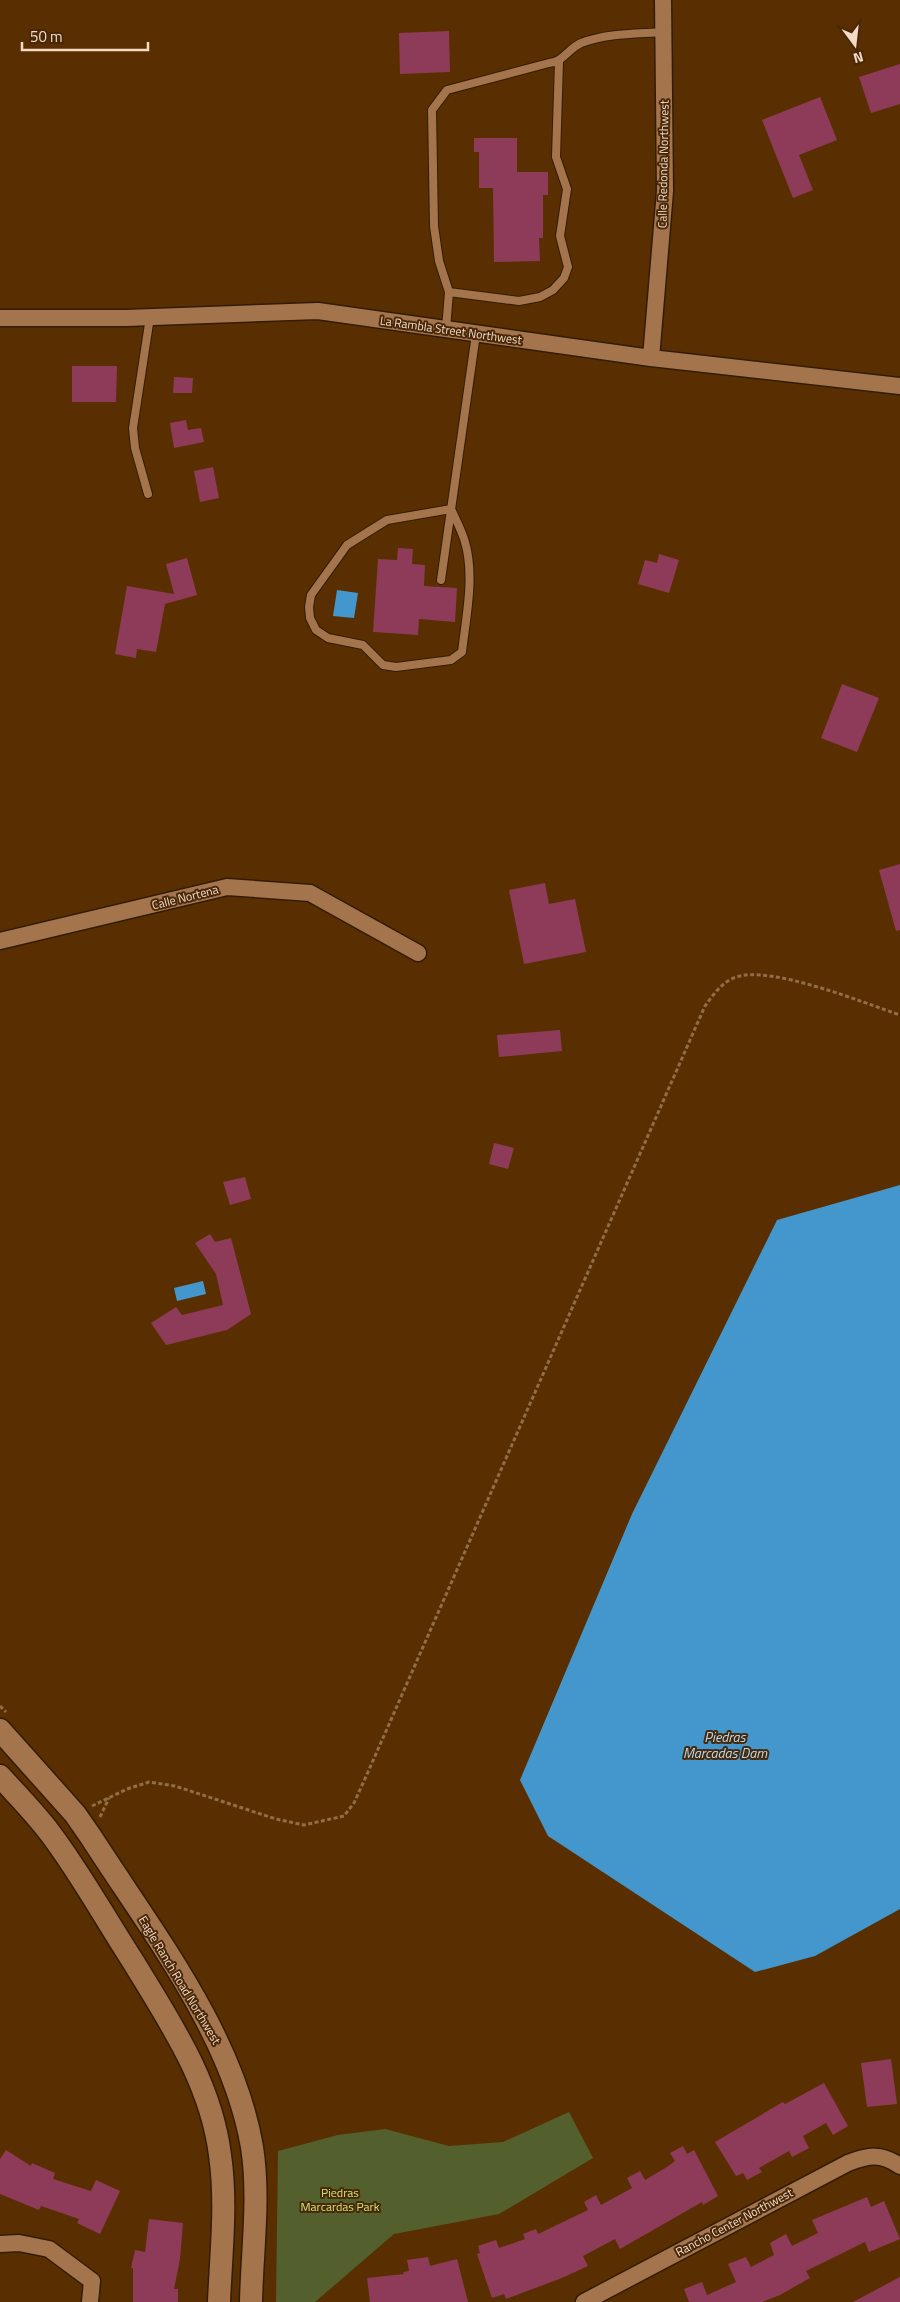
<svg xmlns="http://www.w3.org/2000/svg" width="900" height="2302" font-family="'Titillium Web',sans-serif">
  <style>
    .green { fill: #545f2e }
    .water { fill: #4397cd }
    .building { fill: #8d3b59 }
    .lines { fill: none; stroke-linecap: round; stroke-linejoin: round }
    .lane-casing { stroke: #331c07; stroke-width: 10 }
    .street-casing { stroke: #331c07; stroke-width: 19 }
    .secondary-casing { stroke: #331c07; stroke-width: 25 }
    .path { stroke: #916d48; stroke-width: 3; stroke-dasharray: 4 2.5; stroke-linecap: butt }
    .lane { stroke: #a4744c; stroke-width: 8 }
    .street { stroke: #a4744c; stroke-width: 16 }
    .secondary { stroke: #a4744c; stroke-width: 22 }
    .labels { text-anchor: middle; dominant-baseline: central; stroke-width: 4; stroke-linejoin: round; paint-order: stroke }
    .street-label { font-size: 12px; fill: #f5dac5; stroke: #482808 }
    .park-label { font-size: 12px; fill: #cce572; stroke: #482808 }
    .water-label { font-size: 14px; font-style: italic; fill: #b4dcf8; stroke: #482808 }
  </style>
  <rect width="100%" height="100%" fill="#592f01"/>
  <path class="green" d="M569,2112L593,2158L499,2214L394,2234L315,2302H276L278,2151L338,2135L385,2129L449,2146L503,2142Z"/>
  <path class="water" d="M337,590L358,593L354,618L333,616Z
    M900,1185V1909L815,1956L755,1972L548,1836L520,1780L632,1514L777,1220Z
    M203,1281L206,1294L177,1301L174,1288Z"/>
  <path class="building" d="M449,31L450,72L400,74L399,33Z
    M900,64V104L871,113L859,77Z
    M820,97L837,140L799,155L813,190L793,198L762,120Z
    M474,138H517V172H548V195H543V238H539L540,261L494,262L493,188H479V152H474Z
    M72,366H117L116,402H72Z
    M174,377L193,378L192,393H173Z
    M186,420L188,430L201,428L204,442L174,448L170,423Z
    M213,467L219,498L200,502L194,471Z
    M398,548L413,549L412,564L425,565L424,586L457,588L455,622L419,619L418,635L373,632L378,559L397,560Z
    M659,554L679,560L669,593L638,584L645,560L657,563Z
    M187,558L197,595L165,604L156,652L137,649L136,658L115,654L127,586L174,594L166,564Z
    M842,684L879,698L857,752L821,738Z
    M900,864V930L896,931L879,870Z
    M545,883L549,904L575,899L586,952L524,964L509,890Z
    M560,1030L562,1051L499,1057L497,1035Z
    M494,1143L514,1148L508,1169L489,1164Z
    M245,1177L251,1199L230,1205L223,1182Z
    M210,1234L215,1242L231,1238L251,1314L227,1330L166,1345L151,1323L176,1307L182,1315L223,1305L216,1274L195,1243Z
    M891,2059L897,2104L867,2107L861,2063Z
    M824,2083L848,2126L833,2135L826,2123L803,2136L809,2148L792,2157L789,2151L759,2168L762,2172L747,2180L743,2173L736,2176L715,2142L783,2102L785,2104Z
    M683,2146L687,2154L694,2150L718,2196L703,2205L702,2202L620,2249L615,2239L583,2256L588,2266L562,2278L506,2299L504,2294L492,2298L477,2254L480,2253L478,2246L496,2240L499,2248L525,2239L523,2234L536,2229L538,2234L588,2210L584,2202L596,2195L601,2205L632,2188L627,2178L640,2171L645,2180L667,2167L675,2161L670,2153Z
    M6,2150L31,2166L32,2163L55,2173L53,2179L91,2191L96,2180L120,2191L100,2234L77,2223L79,2219L41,2206L39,2210L0,2194V2159Z
    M867,2197L871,2207L884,2201L900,2239L869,2252L865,2242L806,2271L810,2278L780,2295L762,2302H689L684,2289L702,2282L707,2295L736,2282L728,2264L746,2257L751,2267L774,2255L770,2243L786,2234L792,2246L818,2233L812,2220Z
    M149,2219L183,2223L180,2259L174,2289H178V2302H133V2268H131L135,2250L145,2252Z
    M428,2257L430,2266L457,2259L468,2302H370L367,2278L404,2274L403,2272L409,2271L407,2260Z
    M900,2277V2302H853Z"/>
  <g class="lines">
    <g class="lane-casing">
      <path id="lane" d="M449,292L519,301L540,297L553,290L564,278L568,267L560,236L567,189L556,157L559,62
        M446,329L449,292L439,261L434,226L432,110L447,90L549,63C563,62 568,49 581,43C607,33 636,34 663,32
        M148,494L135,448L133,428L150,317
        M451,509C456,520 462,531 465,542C475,576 466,617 462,652L451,660L396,667L383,665L363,645L328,638L316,630L310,618L309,607L311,595L347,545L387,520Z
        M441,580L476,334"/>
    </g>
    <g class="street-casing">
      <path id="street" d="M0,318H126L318,311L651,358L900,386
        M651,358L665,191L663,0
        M0,941L227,887L310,893L418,953
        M0,2244L19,2243L49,2249L92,2281L90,2302
        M584,2302L848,2163C869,2155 881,2153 900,2166"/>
    </g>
    <g class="secondary-casing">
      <path id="secondary" d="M0,1730L75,1814L91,1837C152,1932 233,2035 252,2147C260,2198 252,2251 251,2302
        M0,1776C17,1795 35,1813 50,1833C81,1874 106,1920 134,1963C171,2024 211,2083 220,2155C227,2203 221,2253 219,2302"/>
    </g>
    <path class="path" d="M0,1706L6,1712
      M92,1806L127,1789L149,1782L175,1786L276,1819L304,1825L344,1816L354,1803L368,1772L705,1006C713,995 722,982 736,977C771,965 864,1003 900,1015
      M100,1817L109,1798"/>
    <use href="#lane" class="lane"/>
    <use href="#street" class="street"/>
    <use href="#secondary" class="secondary"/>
  </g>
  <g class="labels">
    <g class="street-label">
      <text transform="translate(663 164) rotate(-89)">Calle Redonda Northwest</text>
      <text transform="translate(451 330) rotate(8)">La Rambla Street Northwest</text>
      <text transform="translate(185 897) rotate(-14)">Calle Nortena</text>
      <text transform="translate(180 1980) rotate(59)">Eagle Ranch Road Northwest</text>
      <text transform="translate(734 2222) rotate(-28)">Rancho Center Northwest</text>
    </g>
    <g class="park-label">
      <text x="340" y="2192">Piedras<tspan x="340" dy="14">Marcardas Park</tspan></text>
    </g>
    <g class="water-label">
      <text x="725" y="1736">Piedras<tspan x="725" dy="16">Marcadas Dam</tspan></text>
    </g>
  </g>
  <g transform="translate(855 45) rotate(165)" stroke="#482808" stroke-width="4" paint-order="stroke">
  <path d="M0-4L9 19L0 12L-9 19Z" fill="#f5dac5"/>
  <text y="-8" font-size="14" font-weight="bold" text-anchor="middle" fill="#f5dac5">N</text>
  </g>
  <path d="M22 42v8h126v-8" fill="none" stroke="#f5dac5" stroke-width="2.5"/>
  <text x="30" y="42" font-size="15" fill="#f5dac5" stroke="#482808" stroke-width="4" paint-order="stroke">50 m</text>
</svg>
